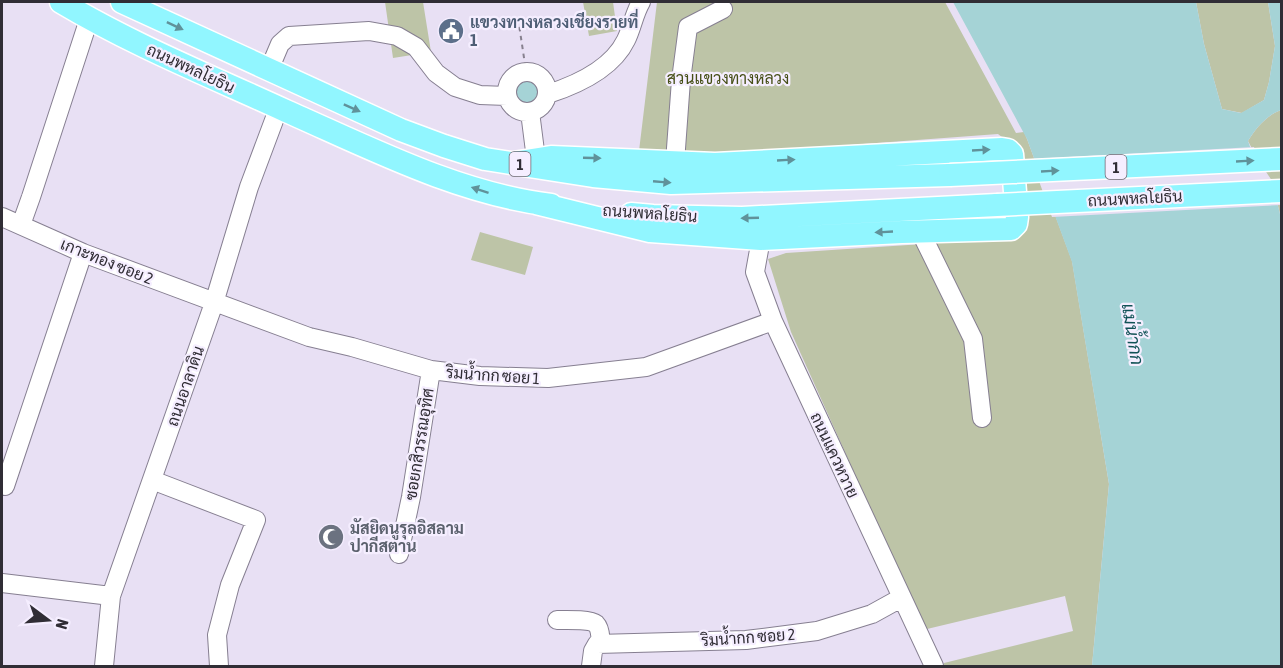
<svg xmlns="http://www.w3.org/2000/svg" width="1283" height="668" font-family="'Asap Condensed',Sarabun,sans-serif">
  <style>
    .green { fill: #bdc4a7 }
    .water { fill: #a5d3d6 }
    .pier { fill: #e8e0f4 }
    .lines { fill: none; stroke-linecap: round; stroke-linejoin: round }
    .minor-casing { stroke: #867f91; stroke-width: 20 }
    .major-casing { stroke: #fff; stroke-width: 25 }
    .path { stroke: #87818f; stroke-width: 2; stroke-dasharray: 4.5 4.5; stroke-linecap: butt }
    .minor { stroke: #fff; stroke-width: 18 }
    .major { stroke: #91f6ff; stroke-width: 22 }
    .major-bridge-casing { stroke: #fff; stroke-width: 25; stroke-linecap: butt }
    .major-bridge { stroke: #91f6ff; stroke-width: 22 }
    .oneway { fill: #60929a }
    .labels { text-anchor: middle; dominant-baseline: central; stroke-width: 4.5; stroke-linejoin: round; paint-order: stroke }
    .shield { fill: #f5eeff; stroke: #6b6772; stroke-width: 1.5 }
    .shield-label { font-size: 15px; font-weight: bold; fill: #302d35 }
    .service-label { font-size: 16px; font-weight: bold; fill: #4e5e75; stroke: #f5eeff; text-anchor: start }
    .street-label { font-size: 16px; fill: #302d35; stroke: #f5eeff }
    .park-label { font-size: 16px; fill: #454e16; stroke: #f5eeff }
    .worship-label { font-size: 16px; font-weight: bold; fill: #5b616d; stroke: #f5eeff; text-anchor: start }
    .water-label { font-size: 18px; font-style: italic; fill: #105256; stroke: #f5eeff }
  </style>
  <rect width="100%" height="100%" fill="#e8e0f4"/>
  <path class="green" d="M385,2H423L431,52L393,58Z
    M583,2H613L617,31L589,36Z
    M657,2H945L1016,133L1024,132L1027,139L1072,261L1109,484L1092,666H944V663L1073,631L1065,596L927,629L902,579L791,332L768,259L786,253L1015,238L1026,216L1027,191L1021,159L1012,145L998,134L715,155L639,151Z
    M1196,2H1268L1275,46L1269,82L1264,100L1242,113L1222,109L1204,44Z
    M1281,110V218L1274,190L1248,141C1256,128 1267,115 1281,110Z
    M480,232L533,247L525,275L471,260Z"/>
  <path class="water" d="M953,2H1196L1204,44L1222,109L1241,113L1264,100L1269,82L1275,46L1268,2H1281V110C1267,115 1256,128 1248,141L1255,161L1274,190L1281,218V666H1092L1109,484L1072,262L1027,139Z
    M515 92a12 12 0 1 1 24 0a12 12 0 1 1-24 0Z"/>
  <path class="pier" d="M1254,147L1258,160L1277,188L1281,205L1052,217L1031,159Z"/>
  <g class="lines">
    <g class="minor-casing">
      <path id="minor" d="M269,70L280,44L289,36L369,31L397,36L416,47L436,73L455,87L480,95L507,96
        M507 92a20 20 0 1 1 40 0a20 20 0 1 1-40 0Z
        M548,94C576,85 612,69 626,40C632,28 634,14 641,2
        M530,112L536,159
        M675,162L681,80L688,27L723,9
        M2,217L83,253L309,337L352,347L431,370L480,376L548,378L646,367L773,321
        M21,225L31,197L89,19
        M920,231L973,339L982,418
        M761,239L755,272L773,321L934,666
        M152,480L256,520L230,585L217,635L219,666
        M5,486L83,253
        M399,554L411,497L431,370
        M2,583L111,596
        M557,620C565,620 590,619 596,624C601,629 600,638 601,643
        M104,666L111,596L214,303L249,187L279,107
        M591,666L593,651L597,644L746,640L817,631L872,614L901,598"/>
    </g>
    <g class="major-casing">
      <path id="major" d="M61,2C133,45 210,76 286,111C370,148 459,194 551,205
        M122,2L401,130L444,146L485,159L593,176L671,183L950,175
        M513,163L551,157L715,164L1002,149L1008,150L1012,154L1017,217L1016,224L1011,229L902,232L761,239L650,231L536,203
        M631,214L653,216L742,218L997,205"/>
    </g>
    <path class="path" d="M518,18L526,71"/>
    <use href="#minor" class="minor"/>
    <use href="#major" class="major"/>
    <g class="major-bridge-casing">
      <path id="major-bridge" d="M950,175L1282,159
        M997,205L1282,191"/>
    </g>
    <use href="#major-bridge" class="major-bridge"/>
  </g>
  <defs><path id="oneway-solid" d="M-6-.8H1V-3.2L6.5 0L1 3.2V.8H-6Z" transform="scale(1.5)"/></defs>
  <g class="oneway">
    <use href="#oneway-solid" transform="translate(175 26) rotate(25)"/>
    <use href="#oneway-solid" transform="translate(352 108) rotate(24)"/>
    <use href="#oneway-solid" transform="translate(981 150) rotate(-3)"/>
    <use href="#oneway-solid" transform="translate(592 158) rotate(2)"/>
    <use href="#oneway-solid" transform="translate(786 160) rotate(-3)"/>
    <use href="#oneway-solid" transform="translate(1245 161) rotate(-3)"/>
    <use href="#oneway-solid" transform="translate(1050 171) rotate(-3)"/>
    <use href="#oneway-solid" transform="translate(662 182) rotate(5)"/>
    <use href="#oneway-solid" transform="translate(480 190) rotate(-162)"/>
    <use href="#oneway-solid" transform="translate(750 218) rotate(178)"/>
    <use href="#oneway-solid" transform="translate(884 232) rotate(177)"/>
  </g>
  <defs>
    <g id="civic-disc" transform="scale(1.35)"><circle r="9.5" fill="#5c6f8a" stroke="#f5eeff"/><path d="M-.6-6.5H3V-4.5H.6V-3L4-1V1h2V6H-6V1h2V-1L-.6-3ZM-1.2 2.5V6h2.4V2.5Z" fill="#fff"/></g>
    <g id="mosque-disc" transform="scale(1.35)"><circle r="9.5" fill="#6b7280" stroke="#f5eeff"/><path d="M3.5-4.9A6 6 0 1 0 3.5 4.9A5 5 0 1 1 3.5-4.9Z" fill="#fff"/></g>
  </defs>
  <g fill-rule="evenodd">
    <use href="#civic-disc" x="451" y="31"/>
    <use href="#mosque-disc" x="331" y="537"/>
  </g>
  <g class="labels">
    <g class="shield">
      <rect x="509.5" y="152" width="21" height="24" rx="4.5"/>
      <rect x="1105.5" y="155" width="21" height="24" rx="4.5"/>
    </g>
    <g class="shield-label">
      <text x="520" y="164">1</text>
      <text x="1116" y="167">1</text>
    </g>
    <g class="service-label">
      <text x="470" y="22">แขวงทางหลวงเชียงรายที่<tspan x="470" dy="18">1</tspan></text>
    </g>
    <g class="street-label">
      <text transform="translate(191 68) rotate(25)">ถนนพหลโยธิน</text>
      <text transform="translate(1135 198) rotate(-3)">ถนนพหลโยธิน</text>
      <text transform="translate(650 213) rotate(4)">ถนนพหลโยธิน</text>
      <text transform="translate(107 261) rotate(22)">เกาะทอง ซอย 2</text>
      <text transform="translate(493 375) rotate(4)">ริมน้ำกก ซอย 1</text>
      <text transform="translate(185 386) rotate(-71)">ถนนอาลาดิน</text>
      <text transform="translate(419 444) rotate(-81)">ซอยกสิวรรณอุทิศ</text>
      <text transform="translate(835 455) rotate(65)">ถนนแควหวาย</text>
      <text transform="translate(748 637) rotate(-4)">ริมน้ำกก ซอย 2</text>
    </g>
    <g class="park-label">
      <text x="728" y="78">สวนแขวงทางหลวง</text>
    </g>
    <g class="worship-label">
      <text x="350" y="528">มัสยิดนูรุลอิสลาม<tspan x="350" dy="18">ปากีสตาน</tspan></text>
    </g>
    <g class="water-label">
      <text transform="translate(1133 334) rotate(81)">แม่น้ำกก</text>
    </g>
  </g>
  <rect width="1283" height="668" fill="none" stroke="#302d35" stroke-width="6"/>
  <g transform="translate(48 620) rotate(106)" stroke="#f5eeff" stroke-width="4.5" paint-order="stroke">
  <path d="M0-4.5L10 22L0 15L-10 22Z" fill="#302d35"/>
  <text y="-9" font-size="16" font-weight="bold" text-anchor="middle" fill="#302d35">N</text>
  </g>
</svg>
